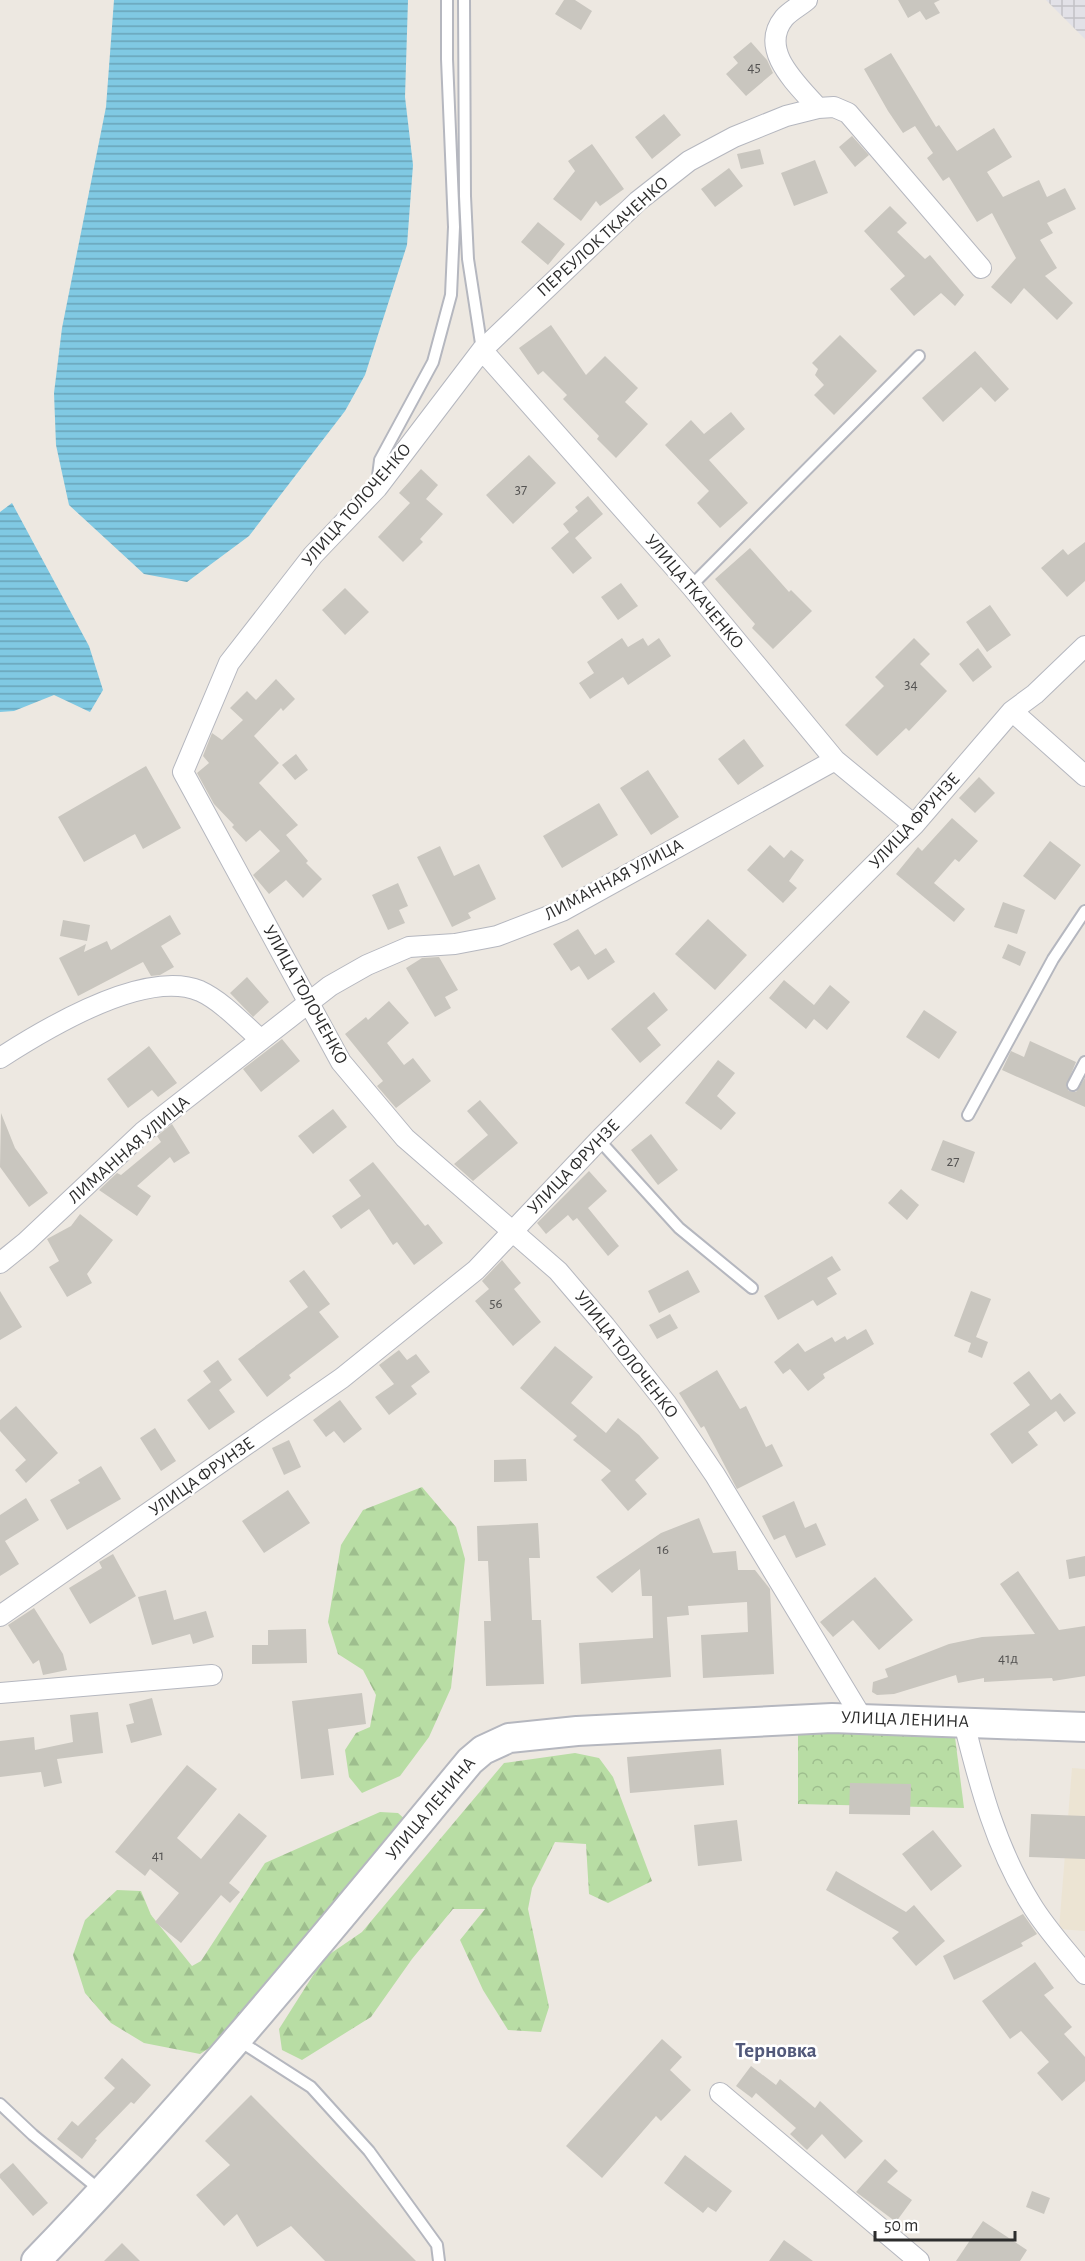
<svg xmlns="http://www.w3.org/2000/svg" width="1085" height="2261" font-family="'Alegreya Sans',sans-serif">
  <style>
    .industrial { fill: url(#industrial-grid) }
    .education { fill: #ece4d3 }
    .forest { fill: url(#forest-firs) }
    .park { fill: url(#park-crowns) }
    .water { fill: url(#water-rules) }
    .building { fill: #c9c6bf }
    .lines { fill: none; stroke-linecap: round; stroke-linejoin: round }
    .lane-casing { stroke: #b5b7bf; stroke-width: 14 }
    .street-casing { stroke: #b5b7bf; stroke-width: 22 }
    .secondary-casing { stroke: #b5b7bf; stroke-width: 32 }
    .lane { stroke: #fff; stroke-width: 10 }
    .street { stroke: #fff; stroke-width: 20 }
    .secondary { stroke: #fff; stroke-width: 28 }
    .labels { text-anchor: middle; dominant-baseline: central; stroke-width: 5; stroke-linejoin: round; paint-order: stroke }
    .number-label { font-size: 15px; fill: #545352 }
    .street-label { font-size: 18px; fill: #2d2d2d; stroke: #fff }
    .quarter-label { font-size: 21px; font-weight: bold; fill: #52597a; stroke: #fff }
  </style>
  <defs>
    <pattern id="industrial-grid" width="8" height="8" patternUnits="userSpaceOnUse" patternTransform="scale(1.5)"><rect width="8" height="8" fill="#e2e1e7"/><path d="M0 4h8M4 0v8" fill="none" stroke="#c2c1c6"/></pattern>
    <pattern id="forest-firs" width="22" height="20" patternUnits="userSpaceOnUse" patternTransform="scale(1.5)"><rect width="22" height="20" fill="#b8dda4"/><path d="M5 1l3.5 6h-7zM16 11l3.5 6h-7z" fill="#9ebe8e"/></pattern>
    <pattern id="park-crowns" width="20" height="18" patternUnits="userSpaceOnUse" patternTransform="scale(1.5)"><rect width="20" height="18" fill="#b8dda4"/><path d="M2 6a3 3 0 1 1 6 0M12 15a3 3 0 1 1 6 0" fill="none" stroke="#9ebe8e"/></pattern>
    <pattern id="water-rules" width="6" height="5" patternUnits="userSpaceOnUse" patternTransform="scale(1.5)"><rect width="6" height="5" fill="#80c9e3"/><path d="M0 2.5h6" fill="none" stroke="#69a4b8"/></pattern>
  </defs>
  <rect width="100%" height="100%" fill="#ede8e1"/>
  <path class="industrial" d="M1046,0H1085V39Z"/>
  <path class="education" d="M1072,1768L1085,1769V1931L1059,1929Z"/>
  <path class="forest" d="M422,1487L456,1527L465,1559L451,1688L429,1737L400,1776L362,1793L349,1777L345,1750L356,1733L370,1727L376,1695L363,1670L338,1654L328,1622L341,1545L363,1510Z
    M575,1753L599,1758L613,1777L652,1881L608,1903L589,1894L586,1844L555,1842L532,1888L528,1909L549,2007L541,2032L508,2030L483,1990L460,1940L485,1909H453L412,1959L371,2017L302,2060L282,2050L279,2029L324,1958L362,1932L504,1763Z
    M380,1812L398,1813L408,1822L229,2035L200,2054L144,2043L111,2023L85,1993L73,1955L85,1920L117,1890L141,1891L151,1915L192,1966L201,1961L265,1863Z"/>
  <path class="park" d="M798,1731L955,1737L964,1808L798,1804Z"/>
  <path class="water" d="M114,0H408L405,97L413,165L407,245L365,375L345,411L249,536L187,582L144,574L69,505L56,445L54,393L62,328L106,107Z
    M12,503L89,646L103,690L90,712L54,695L14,711L0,712V512Z"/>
  <path class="building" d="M564,0H575L592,11L581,30L555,14Z
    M898,0H940L934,3L940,13L926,20L920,11L908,18Z
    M751,42L767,60L773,73L746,96L726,74L738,63L733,57Z
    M891,53L936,127L939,125L957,151L994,128L1012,157L987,172L1003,197L1039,180L1047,197L1065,188L1076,209L1047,223L1053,233L1040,240L1057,268L1045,276L1073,303L1057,320L1024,288L1011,304L991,287L1016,258L992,213L977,222L949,177L943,181L927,158L933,153L915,126L903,133L888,111L864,69Z
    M664,114L681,135L652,159L635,137Z
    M852,136L869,155L855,167L839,147Z
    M592,144L624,189L600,206L596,201L581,221L553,199L575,171L568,161Z
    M760,149L764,164L741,169L737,154Z
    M815,160L828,193L794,206L781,173Z
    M729,168L743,186L715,207L701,189Z
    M890,206L907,223L897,232L925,259L930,255L964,295L955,306L941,293L914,316L890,289L905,276L864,231Z
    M538,222L565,244L548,265L521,242Z
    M551,325L586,375L605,356L638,388L625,402L648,424L616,458L597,439L599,436L563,399L567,395L543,371L538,375L519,348Z
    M840,335L877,371L834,415L814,395L824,385L815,375L818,369L812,363Z
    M975,351L1009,389L995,402L981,387L943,422L922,398Z
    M731,412L745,429L709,460L748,503L720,528L697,503L709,491L665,445L691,420L704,434Z
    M529,455L556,483L513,524L486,495Z
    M421,469L438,485L426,499L443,514L420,539L423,542L403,562L378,537L410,503L399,493Z
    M588,496L603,514L575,538L592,558L573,574L551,548L569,532L563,524L578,511L575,507Z
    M1085,542V581L1067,597L1041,568L1063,549L1068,555Z
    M750,548L789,592L791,590L812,611L773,649L752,628L755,624L715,579Z
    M621,583L638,606L618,620L601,597Z
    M345,588L369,612L345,635L322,610Z
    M990,605L1011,635L987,652L966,622Z
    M622,638L628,647L643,638L648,646L659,638L671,656L628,685L623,677L590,699L579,683L594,673L587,662Z
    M914,638L930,654L920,664L947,691L909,731L906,728L877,756L845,725L884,686L875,677Z
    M978,648L992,667L973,682L959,664Z
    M276,679L295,699L283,711L281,708L254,736L279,763L259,783L298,825L286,835L308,861L306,863L322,879L303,898L286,880L269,894L253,875L280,851L260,830L246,842L232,827L234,825L214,804L197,773L209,763L203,756L212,733L222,740L243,720L230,708L247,691L256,700Z
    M744,739L764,766L738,785L718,759Z
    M296,754L308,770L295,780L282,765Z
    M146,766L181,828L143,849L135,834L84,862L58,817Z
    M648,770L679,817L651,835L620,788Z
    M979,777L995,793L975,813L959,798Z
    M599,803L618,835L562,868L543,836Z
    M952,818L978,841L959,862L955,859L934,883L965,909L954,922L896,874L918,847L922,851Z
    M1050,841L1081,865L1055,900L1023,876Z
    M770,845L784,858L791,850L804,860L789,881L797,888L783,903L747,870Z
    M440,846L454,876L479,864L496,899L468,913L471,918L452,927L417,857Z
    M398,883L408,906L399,910L405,923L388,930L372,895Z
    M1003,902L1025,910L1017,934L994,927Z
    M170,915L181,934L161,946L174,967L160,975L151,976L143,962L78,996L59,958L86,944L84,952L107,941L111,950Z
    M708,919L747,955L715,990L675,954Z
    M63,920L90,925L87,941L60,936Z
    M578,929L595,955L606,948L615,962L588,980L579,966L571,971L553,944Z
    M1008,944L1026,952L1020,966L1002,958Z
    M439,957L458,990L445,997L451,1008L435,1017L406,968L422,958Z
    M247,977L269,1002L253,1017L230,993Z
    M784,980L814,1005L830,985L850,1002L827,1030L814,1019L806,1029L769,998Z
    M654,992L668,1010L647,1028L661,1045L640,1063L611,1029Z
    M389,1001L409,1023L387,1043L404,1065L413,1058L431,1081L396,1108L377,1086L383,1081L345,1034L366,1017L368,1020Z
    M924,1010L957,1032L939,1059L906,1037Z
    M282,1039L300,1061L261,1092L243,1069Z
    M1030,1041L1076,1062L1066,1086L1069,1091L1076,1092L1085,1078V1107L1002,1070L1011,1051L1024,1057Z
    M149,1046L177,1083L158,1097L152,1090L128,1108L107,1079Z
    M718,1060L735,1073L717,1096L736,1113L721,1130L685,1103Z
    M480,1100L518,1143L473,1181L454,1164L488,1135L467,1111Z
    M333,1109L347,1127L313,1154L298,1136Z
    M1,1113L15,1148L48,1193L29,1207L0,1167Z
    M172,1124L190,1153L174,1163L170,1157L137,1186L151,1196L137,1216L99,1190L117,1173L121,1175L161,1142L157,1136Z
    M651,1134L678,1170L658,1185L631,1150Z
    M943,1140L975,1152L964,1183L931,1170Z
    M373,1162L425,1226L428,1224L443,1243L414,1265L397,1242L393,1245L369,1209L341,1229L332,1216L361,1196L349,1180Z
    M589,1171L607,1191L588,1208L619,1246L608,1256L577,1218L573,1221L568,1215L546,1234L537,1223Z
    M901,1189L919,1205L907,1220L888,1203Z
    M80,1214L113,1240L87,1274L92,1283L67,1297L49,1267L59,1261L47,1239L71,1226Z
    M832,1256L841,1270L827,1278L837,1294L817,1306L813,1300L778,1320L764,1296Z
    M502,1260L521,1283L514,1289L541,1322L513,1346L475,1301L489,1289L482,1281Z
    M304,1270L330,1304L319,1312L339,1337L289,1375L291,1378L267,1397L238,1359L308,1307L289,1281Z
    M688,1270L700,1292L659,1313L648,1291Z
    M0,1291L22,1327L0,1340Z
    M971,1291L991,1299L976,1337L988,1342L982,1358L968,1352L971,1343L954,1336Z
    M670,1314L678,1328L657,1339L649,1325Z
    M866,1329L874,1344L823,1374L825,1378L808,1391L790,1369L783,1374L774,1362L798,1343L805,1352L832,1337L835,1342L845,1336L847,1340Z
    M555,1346L593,1377L571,1403L606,1433L618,1418L639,1435L659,1458L635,1480L647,1494L628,1511L601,1480L611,1471L573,1440L577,1436L520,1388Z
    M399,1350L407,1360L416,1354L430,1372L411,1386L417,1394L389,1415L375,1397L394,1384L379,1365Z
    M218,1360L232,1380L219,1390L235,1412L209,1430L187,1400L211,1382L203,1371Z
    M717,1370L740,1409L746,1406L766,1447L772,1444L783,1466L737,1489L704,1426L701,1428L679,1393Z
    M1029,1371L1051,1400L1060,1393L1076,1413L1064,1422L1056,1411L1028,1432L1038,1445L1012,1464L990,1434L1030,1405L1013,1383Z
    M340,1400L362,1429L344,1443L334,1431L326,1437L313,1420Z
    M16,1406L58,1453L26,1483L15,1470L26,1460L0,1431V1420Z
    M155,1428L176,1461L161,1471L140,1438Z
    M289,1440L301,1467L284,1475L272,1448Z
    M526,1459L527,1481L494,1482V1460Z
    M101,1466L121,1499L67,1530L50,1500L80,1483L78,1480Z
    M288,1490L310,1523L264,1553L242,1521Z
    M26,1498L39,1520L5,1541L19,1564L0,1576V1515Z
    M794,1501L805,1528L816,1523L826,1545L796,1558L785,1535L774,1540L762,1516Z
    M699,1518L713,1553L736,1551L738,1570H755L770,1589L774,1674L703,1678L701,1635L748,1632L747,1602L688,1606L689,1615L667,1617L671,1677L581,1684L579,1643L653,1638L652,1596H642L640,1569L612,1593L596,1577L661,1533Z
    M538,1523L540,1558H529L532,1620H541L544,1684L486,1686L484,1621H491L488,1561H478L477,1526Z
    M113,1554L136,1596L90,1624L69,1588L102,1568L99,1562Z
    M1085,1556V1576L1069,1579L1066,1560Z
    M1018,1571L1059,1630L1085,1626V1676L1053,1681L1052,1678L984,1682V1678L958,1683L956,1675L894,1694L877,1695L872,1692L873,1682L888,1677L885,1669L949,1644L982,1637L1035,1634L1000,1584Z
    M875,1577L913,1620L879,1650L853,1620L833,1637L820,1622Z
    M166,1590L174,1620L206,1611L214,1637L193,1644L190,1634L152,1645L138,1597Z
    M34,1608L63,1654L67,1670L43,1675L39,1660L33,1664L8,1625Z
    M306,1629L307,1663L252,1664V1645H268V1630Z
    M362,1693L366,1724L328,1729L334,1775L301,1779L292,1701Z
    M152,1698L162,1735L131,1743L126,1725L134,1723L129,1704Z
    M98,1712L103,1753L57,1759L62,1783L44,1787L41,1772L0,1777V1741L34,1737L35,1750L73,1742L70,1715Z
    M721,1749L724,1785L630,1793L627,1757Z
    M187,1765L217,1789L177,1838L201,1859L239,1813L267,1836L229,1883L240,1892L230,1903L221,1895L181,1943L155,1922L179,1893L150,1869L145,1876L115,1852Z
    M850,1783L911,1784L910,1815L849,1814Z
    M1031,1814L1085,1816V1859L1029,1857Z
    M737,1820L742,1861L698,1866L694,1825Z
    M933,1830L962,1866L931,1891L902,1854Z
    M836,1871L906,1912L914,1905L945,1941L916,1966L892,1938L899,1932L826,1890Z
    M1023,1914L1037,1934L1021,1943L1023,1946L954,1980L943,1956Z
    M1035,1962L1054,1988L1044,1995L1072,2027L1064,2034L1085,2057V2081L1062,2101L1037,2073L1049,2062L1021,2031L1010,2039L982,2001Z
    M662,2039L682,2057L670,2070L691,2090L661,2121L656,2116L602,2178L566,2146Z
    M122,2058L151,2085L134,2104L131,2102L95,2139L97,2140L82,2159L57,2139L72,2121L78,2126L115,2088L104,2078Z
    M751,2066L776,2085L780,2079L815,2108L820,2101L863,2141L845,2159L822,2134L807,2150L790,2134L796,2128L756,2093L752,2098L736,2086Z
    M251,2095L416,2261H325L291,2226L257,2247L237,2214L224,2226L196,2195L230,2165L205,2141Z
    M685,2155L732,2191L716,2212L708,2207L703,2213L664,2183Z
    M885,2159L898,2171L887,2182L912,2200L896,2222L856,2192Z
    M13,2163L48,2203L33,2216L0,2178V2174Z
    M1032,2191L1050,2198L1044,2214L1026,2207Z
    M983,2221L1027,2250L1020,2261H956Z
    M784,2240L813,2261H769Z
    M122,2243L140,2261H104Z"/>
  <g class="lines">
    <g class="lane-casing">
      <path id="lane" d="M464,0L465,196L468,259L482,350
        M377,484L380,460L433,362L451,295L454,227L447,59V0
        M691,586L919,356
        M1073,1085L1085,1062
        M968,1115L1053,959L1085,911
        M599,1140L679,1228L752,1288
        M238,2040L311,2087L369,2151L437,2245L439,2261
        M0,2104L33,2135L100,2190"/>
    </g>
    <g class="street-casing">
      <path id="street" d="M807,0C800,6 790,11 784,18C758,50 797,84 818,108
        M482,350L691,586L835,760L914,825
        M1012,711L1085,776
        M0,1058C45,1029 145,968 200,991C222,1001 243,1024 261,1040
        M0,1263L26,1242L143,1132L330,986L367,965L409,947L455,944L497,936L562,911L835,760
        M0,1616L342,1378L476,1270L599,1140L914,825L1012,711L1035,694L1085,646
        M0,1693L212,1675
        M862,1718L715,1475L666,1403L605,1326L558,1271L405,1138L341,1062L183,772L229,663L313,555L377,488L482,350L638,201L689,161L734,137L786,116L818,108L834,107L848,113L981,268
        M964,1723C980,1787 996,1848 1031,1904C1046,1929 1067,1951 1085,1974
        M720,2093L919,2261"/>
    </g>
    <g class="secondary-casing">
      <path id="secondary" d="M36,2261C190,2102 329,1931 470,1761L483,1750L509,1738L577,1731L832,1718L1085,1727"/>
    </g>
    <use href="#lane" class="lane"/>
    <use href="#street" class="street"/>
    <use href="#secondary" class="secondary"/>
  </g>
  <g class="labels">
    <g class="number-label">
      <text x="754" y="67">45</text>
      <text x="521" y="489">37</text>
      <text x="911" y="684">34</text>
      <text x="953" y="1161">27</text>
      <text x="496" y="1303">56</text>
      <text x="663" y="1549">16</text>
      <text x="1008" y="1658">41д</text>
      <text x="158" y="1855">41</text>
    </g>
    <g class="street-label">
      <text transform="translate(603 237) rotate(-42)">ПЕРЕУЛОК ТКАЧЕНКО</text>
      <text transform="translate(357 505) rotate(-49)">УЛИЦА ТОЛОЧЕНКО</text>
      <text transform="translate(694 592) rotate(50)">УЛИЦА ТКАЧЕНКО</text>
      <text transform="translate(915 821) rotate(-47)">УЛИЦА ФРУНЗЕ</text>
      <text transform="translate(614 880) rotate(-28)">ЛИМАННАЯ УЛИЦА</text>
      <text transform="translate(305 995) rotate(61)">УЛИЦА ТОЛОЧЕНКО</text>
      <text transform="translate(129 1150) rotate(-41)">ЛИМАННАЯ УЛИЦА</text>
      <text transform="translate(574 1167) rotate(-46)">УЛИЦА ФРУНЗЕ</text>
      <text transform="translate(626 1355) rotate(52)">УЛИЦА ТОЛОЧЕНКО</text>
      <text transform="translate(202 1477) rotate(-35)">УЛИЦА ФРУНЗЕ</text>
      <text transform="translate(905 1720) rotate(2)">УЛИЦА ЛЕНИНА</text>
      <text transform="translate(431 1809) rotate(-50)">УЛИЦА ЛЕНИНА</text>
    </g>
    <g class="quarter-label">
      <text x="776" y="2050">Терновка</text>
    </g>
  </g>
  <path d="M875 2231v9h140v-9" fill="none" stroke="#2d2d2d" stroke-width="3"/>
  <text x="884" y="2231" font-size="18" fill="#2d2d2d" stroke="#ffffff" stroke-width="4.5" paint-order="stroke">50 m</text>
</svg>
